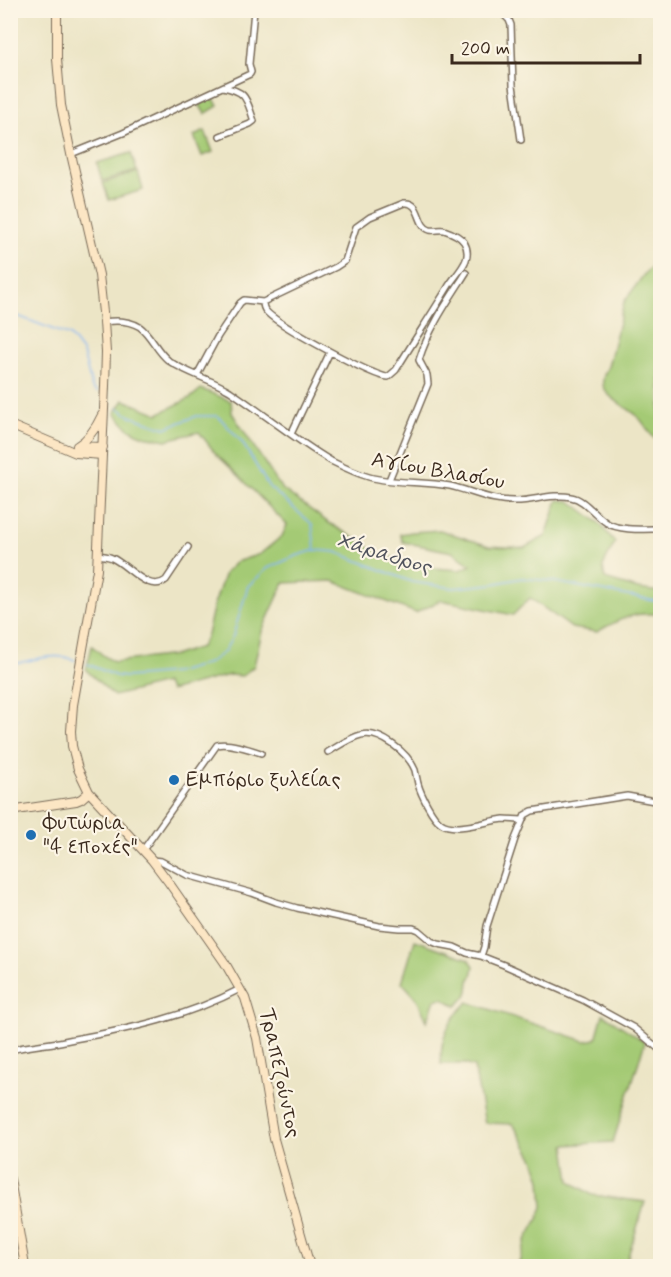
<svg xmlns="http://www.w3.org/2000/svg" width="671" height="1277" font-family="Mynerve,sans-serif">
  <style>
    .green { fill: #a4ca74; stroke: #707a49; stroke-width: 1.5 }
    .lines { fill: none; stroke-linecap: round; stroke-linejoin: round }
    .stream { stroke: #86b6f2; stroke-width: 1.5 }
    .street-casing { stroke: #796b59; stroke-width: 8 }
    .secondary-casing { stroke: #796b59; stroke-width: 10 }
    .highway-casing { stroke: #796b59; stroke-width: 14 }
    .street { stroke: #fff; stroke-width: 5 }
    .secondary { stroke: #fce6c4; stroke-width: 8 }
    .highway { stroke: #f7c06b; stroke-width: 10 }
    .poi-dot { fill: #1f6fb2; stroke: #fcf5e5; stroke-width: 2 }
    .labels { text-anchor: middle; dominant-baseline: central; stroke-width: 4.5; stroke-linejoin: round; paint-order: stroke }
    .street-label { font-size: 21px; fill: #3b2a1e; stroke: #fcf5e5 }
    .poi-label { font-size: 21px; fill: #3b2a1e; stroke: #fcf5e5; text-anchor: start }
    .water-label { font-size: 22px; font-style: italic; fill: #52545e; stroke: #fcf5e5 }
  </style>
  <rect width="100%" height="100%" fill="#fcf5e5"/>
  <filter id="ink" filterUnits="userSpaceOnUse"><feTurbulence type="fractalNoise" baseFrequency=".0167" numOctaves="2"/><feDisplacementMap in="SourceGraphic" scale="12" xChannelSelector="R" yChannelSelector="G"/><feConvolveMatrix kernelMatrix="1 2 1 2 8 2 1 2 1" color-interpolation-filters="sRGB"/></filter>
  <filter id="wash" filterUnits="userSpaceOnUse"><feTurbulence type="fractalNoise" baseFrequency=".008" numOctaves="4" result="noise"/><feDisplacementMap in="SourceGraphic" scale="24" xChannelSelector="R" yChannelSelector="G"/><feGaussianBlur stdDeviation="1.35" result="paint"/><feColorMatrix in="noise" values="0 0 0 0 0 0 0 0 0 0 0 0 0 0 0 0 0 1.4 0 .05"/><feComposite in="paint" operator="in"/></filter>
  <g filter="url(#wash)">
    <rect width="100%" height="100%" fill="#ece5c6"/>
    <path class="green" d="M213,97L218,106L205,114L199,104Z
      M205,131L213,152L202,156L194,136Z
      M131,153L137,171L102,181L97,163Z
      M138,172L143,190L109,200L103,183Z
      M660,258V436L654,438C648,431 643,421 636,415C620,401 591,394 608,367L624,302L645,273Z
      M201,389L231,401L232,413L281,488L329,523L384,556L433,568L460,570L471,565L452,552L403,542L400,534L412,532L440,530L489,546L524,548L546,536L558,500L570,501L598,522L615,542L603,566L605,579L638,589L660,592V615C636,610 618,620 597,632L572,628L530,598L513,615L441,600L416,613L333,581L284,583L262,631L254,666L242,676L229,675L170,691L165,683L114,696L86,670L92,646L104,656L114,662L176,655L201,647L207,635L214,604L225,573L236,562L260,554L282,536L287,525L239,476L216,454L199,432L166,440L143,436L128,428L115,413L124,400L158,414L190,398Z
      M415,940L469,959L474,966L472,976L469,981L468,991L466,996L457,1006L442,998L435,1000L427,1021L417,999L402,982Z
      M468,1002L585,1041L596,1039L603,1014L645,1042L613,1142L565,1145L570,1181L592,1195L645,1202L625,1266H518L526,1240L538,1219L543,1207L541,1180L534,1159L513,1124L485,1123L474,1067L464,1064H441C440,1036 449,1021 468,1002Z"/>
    <g class="lines">
      <path class="stream" d="M10,313L70,336L83,353L92,388L97,392
        M118,408L130,416L165,428L197,416H218L242,442L269,487L312,524L315,549
        M87,664L116,676L126,677L175,673L209,663L224,652L233,636L248,586L268,568L296,556L315,550L336,552L412,582L454,588L492,584L522,578L550,581L660,602
        M10,665C33,660 53,652 75,660"/>
    </g>
  </g>
  <g filter="url(#ink)">
    <g class="lines">
      <g class="street-casing">
        <path id="street" d="M499,10L509,20L511,25L513,85L521,140
          M220,136L250,124L254,121C246,99 248,92 223,87
          M71,154L123,133L250,74L251,72L249,64L254,10
          M104,322C116,320 129,320 140,327C151,335 157,352 169,361C188,374 211,379 230,391C264,414 296,440 331,461C343,467 355,473 369,477C395,484 423,481 450,486C472,491 493,502 516,501C534,501 553,493 571,497C585,499 594,515 607,523C619,531 646,529 660,529
          M197,375L218,336L240,303L244,300L263,302L336,267L345,261L356,227L370,217L404,203C422,201 416,226 430,230C435,231 440,229 444,230C450,232 460,236 464,242C467,247 468,254 466,260C462,270 453,278 448,287C431,315 413,342 396,370L388,377C373,377 274,323 266,311C264,309 263,305 263,302
          M291,434L330,352
          M389,480L428,384L427,375L419,360C429,328 448,301 466,273
          M98,555C103,556 108,556 112,558C128,565 149,594 166,580L188,547
          M328,752C337,747 351,737 361,735C380,730 408,753 415,770C416,775 417,779 418,784C421,794 432,817 441,823C455,833 486,821 504,819C510,819 516,820 522,820
          M143,850L217,745C228,742 249,749 261,753
          M152,860L161,861L187,875L252,893L276,902L297,908L379,926L399,928H413L418,930L431,941L438,944L454,947L467,953L481,956L504,965L583,1000L634,1028L660,1050
          M481,956L484,947L487,926L515,839L525,815L532,811L627,796L660,802
          M10,1050C32,1045 53,1044 74,1039C131,1029 189,1016 240,989"/>
      </g>
      <g class="secondary-casing">
        <path id="secondary" d="M57,10V59L61,105L71,154L99,275L104,322L106,352L105,386L97,570L73,705L71,731L72,746L78,769L89,792L152,860L167,880L225,963L245,998L257,1038L274,1139L310,1266
          M10,425L76,453L102,455
          M77,446C89,439 96,428 102,415
          M77,446L103,447
          M10,811L76,801L81,799L89,792
          M10,1179L25,1266"/>
      </g>
      <g class="highway-casing">
        <path id="highway" d="M10,1264L11,1266"/>
      </g>
      <use href="#street" class="street"/>
      <use href="#secondary" class="secondary"/>
      <use href="#highway" class="highway"/>
    </g>
  </g>
  <g class="poi-dot">
    <circle cx="174" cy="780" r="6"/>
    <circle cx="31" cy="835" r="6"/>
  </g>
  <g class="labels">
    <g class="street-label">
      <text transform="translate(438 471) rotate(10)">Αγίου Βλασίου</text>
      <text transform="translate(280 1073) rotate(78)">Τραπεζούντος</text>
    </g>
    <g class="poi-label">
      <text x="186" y="780">Εμπόριο ξυλείας</text>
      <text x="43" y="823">Φυτώρια<tspan x="43" dy="24">"4 εποχές"</tspan></text>
    </g>
    <g class="water-label">
      <text transform="translate(384 554) rotate(17)">Χάραδρος</text>
    </g>
  </g>
  <rect width="671" height="1277" fill="none" stroke="#fcf5e5" stroke-width="36"/>
  <path d="M452 54v9h188v-9" fill="none" stroke="#3b2a1e" stroke-width="3"/>
  <text x="461" y="54" font-size="18" fill="#3b2a1e" stroke="#fcf5e5" stroke-width="4.5" paint-order="stroke">200 m</text>
</svg>
